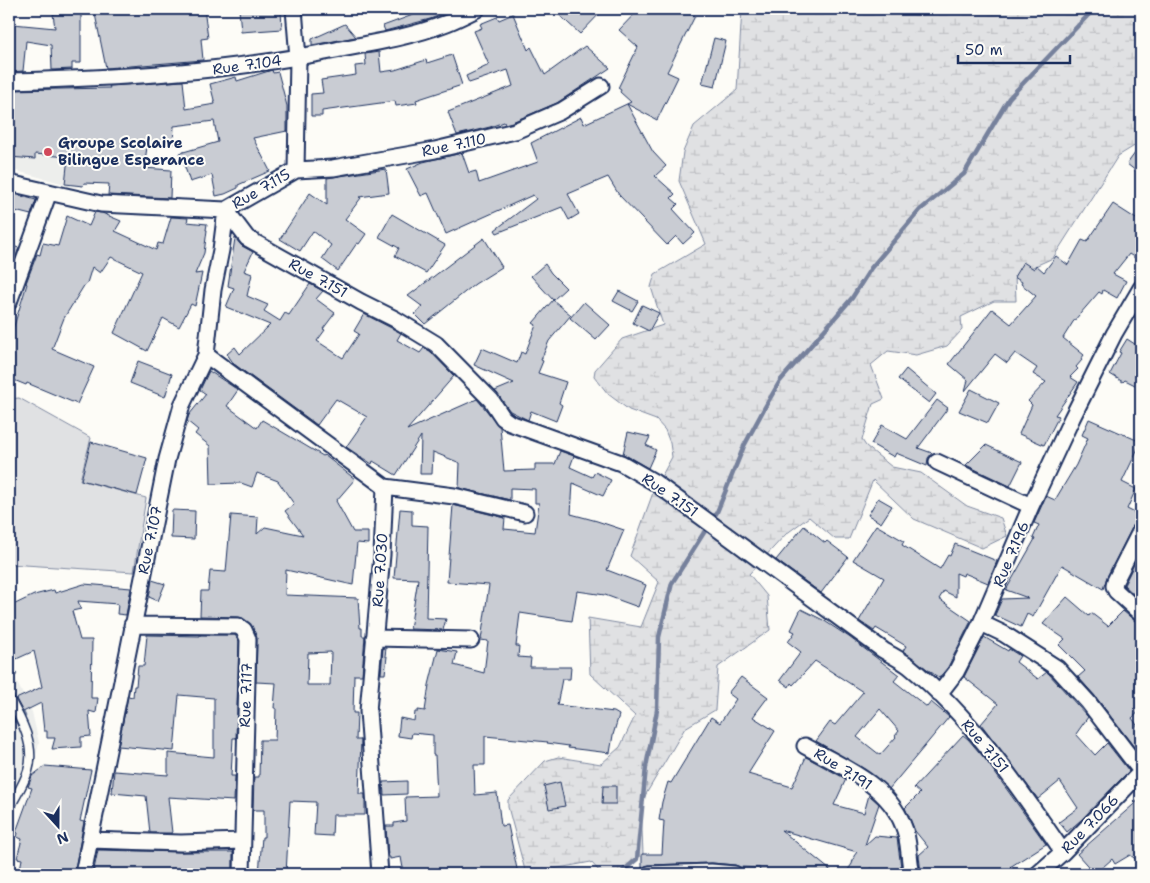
<svg xmlns="http://www.w3.org/2000/svg" width="1150" height="883" font-family="'Shantell Sans',sans-serif">
  <style>
    .built { fill: #edeeec }
    .wetland { fill: url(#wetland-marsh); stroke: #7e88a0 }
    .pitch { fill: #e0e1e3; stroke: #7e88a0 }
    .lines { fill: none; stroke-linecap: round; stroke-linejoin: round }
    .stream { stroke: #76819c; stroke-width: 4.5 }
    .building { fill: #c9ccd3; stroke: #1b2f5e; fill-rule: evenodd }
    .service-casing { stroke: #1b2f5e; stroke-width: 11 }
    .minor-casing { stroke: #1b2f5e; stroke-width: 19 }
    .service { stroke: #fdfcf7; stroke-width: 8 }
    .minor { stroke: #fdfcf7; stroke-width: 15 }
    .poi-dot { fill: #d1495b; stroke: #fdfcf7; stroke-width: 2 }
    .labels { text-anchor: middle; dominant-baseline: central; stroke-width: 4; stroke-linejoin: round; paint-order: stroke }
    .street-label { font-size: 15px; fill: #1b2f5e; stroke: #fdfcf7 }
    .poi-label { font-size: 15px; font-weight: bold; fill: #1b2f5e; stroke: #fdfcf7; text-anchor: start }
  </style>
  <defs>
    <pattern id="wetland-marsh" width="20" height="14" patternUnits="userSpaceOnUse" patternTransform="scale(1.25)"><rect width="20" height="14" fill="#e0e1e3"/><path d="M1 5h8M5 5V1M11 12h8M15 12V8" fill="none" stroke="#c0c1c5"/></pattern>
  </defs>
  <rect width="100%" height="100%" fill="#fdfcf7"/>
  <filter id="ink" filterUnits="userSpaceOnUse"><feTurbulence type="fractalNoise" baseFrequency=".02" numOctaves="2"/><feDisplacementMap in="SourceGraphic" scale="10" xChannelSelector="R" yChannelSelector="G"/><feConvolveMatrix kernelMatrix="1 2 1 2 8 2 1 2 1" color-interpolation-filters="sRGB"/></filter>
  <g filter="url(#ink)">
    <path class="built" d="M9,125L44,128L88,136L83,186L65,184L9,169Z
      M9,667L32,712L39,743L33,768L9,815Z"/>
    <path class="wetland" d="M742,9H1141V142L1118,156L1053,258L1015,275L1016,301H994L961,317L962,330L947,346L916,355L888,351L871,365L884,399L873,404L862,440L866,446L892,467L921,473L967,506L1001,518L1007,536L982,548L914,519L873,480L849,539H835L809,517L786,534L749,574L767,596L770,630L718,667L715,710L685,728L646,794L641,807L643,854L619,874L600,872L591,862L526,874L508,807V800L545,761L558,757L601,764L620,747L635,716L590,674L588,618L641,627L659,582L630,556L654,490L672,457L670,443L665,430L656,420L629,410L608,394L594,376L595,370L622,339L663,325L651,287L655,274L706,244L679,181L683,152L694,126L737,90Z"/>
    <path class="pitch" d="M19,398L91,438L80,480L146,498L134,572L9,564V399Z"/>
    <g class="lines">
      <path class="stream" d="M9,675L15,674
        M9,714L14,721L24,716L22,712
        M623,874V871L637,859L646,767L657,710L659,637L672,583L717,512L744,446L765,407L780,381L852,298L871,268L920,210L964,174L1009,98L1094,9"/>
    </g>
    <path class="building" d="M81,9V63H72V69L52,70L51,45L26,41L23,71L9,72V32H13V24L55,28L53,14Z
      M94,9H204L208,38L201,39L203,60L106,68Z
      M239,9H281L282,29L241,32Z
      M429,9H456L430,19L385,31L383,26Z
      M553,9H604L580,34Z
      M639,9H679L695,16L667,72L678,77L657,120L627,104L653,152L666,166L655,176L675,194L671,198L678,204L673,209L695,233L683,244L676,236L667,245L619,195L608,177L568,194L579,214L569,220L562,207L497,233L495,230L536,199L533,195L446,234L428,193L421,196L407,169L423,162L462,153L469,173L476,171L479,183L538,162L531,143L581,117L584,124L631,102L620,92L621,90L618,88L638,47L619,30Z
      M513,14L528,50L531,47L545,75L585,46L610,68L557,103L512,122L505,124L504,122L490,127L457,135L448,112L513,86L508,70L469,83L466,76L489,65L474,31L482,28L480,24L497,17L499,20Z
      M345,24L356,37L312,45V39Z
      M714,38L726,41L715,87L702,84Z
      M379,52L381,72L395,70L426,60L427,63L452,55L462,85L416,100L417,103L396,106L395,101L322,111V116H311V94L323,93L321,80L356,75L355,66L366,65L365,54Z
      M272,70L273,73L278,72L287,106V131L253,138L270,171L238,185V188L225,194L216,196L212,175L190,182L180,153L218,142L214,121L174,126L173,144L147,147L144,168L171,170L170,198L108,195L109,184L84,183L83,186L65,184L68,157L35,154V159L9,157V90L110,88L109,86L183,81L186,109L215,104L210,84L236,77L237,81Z
      M1141,145V175L1127,164Z
      M386,169L389,193L359,197L361,198L345,219L366,234L359,244L357,243L338,271L322,259L331,245L313,231L300,251L280,239L310,193L327,205V178Z
      M14,194L36,200L31,215L11,210Z
      M1113,204L1141,222V262L1129,254L1113,274L1126,281L1117,298L1103,290L1102,294L1099,292L1073,322L1063,338L1084,355L1081,359L1082,360L1076,367L1078,369L1070,377L1078,382L1055,415L1059,416L1044,445L1019,434L1032,405L1028,401L1046,382L1033,374L1037,368L1015,353L1007,363L995,354L965,391L968,380L949,364L992,309L1011,324L1036,296L1021,284L1022,282L1014,277L1023,262L1034,269L1036,265L1044,272L1056,256L1068,265L1082,240L1087,242Z
      M95,212L102,213L121,221L115,231L156,250L158,243L163,244L171,217L188,218L187,222L207,224L206,230H207L204,253L195,274L202,273L195,306L191,304L179,327L163,318L147,351L114,333L142,272L111,257L100,273L92,267L87,283L85,284L64,318L52,349L94,367L77,404L27,383L26,385L9,378V342L27,284L26,283L37,254L40,255L43,243L58,246L67,216L89,226Z
      M392,214L445,245L426,273L395,256L399,248L379,237Z
      M235,238L242,246L253,252L244,271L252,274L247,296L268,305L264,311L280,321L285,313L289,315L310,284L323,291L316,299L335,313L323,329L325,330L317,341L343,358L359,334L354,331L364,314L401,333L397,340L420,353L424,348L430,351L454,376L407,430L477,399L500,427L504,471L535,470V464H555L560,451L574,456L570,467L592,477L595,472L611,480L603,496L573,483L571,514L597,521L624,530L607,570L646,585L638,607L605,595L577,591L572,621L520,613L516,646H519L518,657L531,658L530,667H571L570,679H562L557,705L614,712L619,715L613,735L610,753L568,748L569,746L547,743L548,742L485,736V765H474L475,795L497,793L501,826L508,825L518,874H404L401,857L390,859V857H388L386,826H394V823L406,821L405,797L437,796L435,755H433V735L412,733L411,738L398,736L400,718L414,721L415,712H418V710L425,711L429,685L438,649L457,652L454,665L484,673L488,641L481,640L489,585L447,582L453,505L505,518L504,529L535,532L539,503H535V489L510,488V500L459,488L460,463L433,452L432,474H420L421,436L396,475L373,461L372,464L346,447L367,417L336,399L317,425L234,364L227,354L235,347L240,354L270,325L226,307L234,288L228,286Z
      M484,238L502,267L475,284L425,324L415,314L423,307L408,296Z
      M9,245L19,248L9,275Z
      M545,264L551,273L566,288L553,300L531,276Z
      M619,291L638,301L632,311L613,301Z
      M553,300L571,315L549,341L541,360L543,361L538,373L566,382L559,403L562,405L556,421L531,411L528,420L510,411L495,391L514,383L474,365L482,348L517,363L521,352L525,354L536,325L533,323Z
      M584,302L610,325L596,340L570,318Z
      M642,305L659,313L649,331L633,323Z
      M1127,339L1141,348V388L1125,380L1123,382L1110,374L1121,353L1119,352Z
      M138,361L172,374L165,397L130,383Z
      M906,369L936,394L929,403L898,379Z
      M209,371L238,390L227,406L257,428L262,420L323,456L324,455L355,479L336,501L353,532H368V544L357,543L353,585L286,570L285,595L358,598L360,628H362V636H365L362,675H354L353,713H357L356,740H361L359,794H365V815H333L332,836L314,835L316,802L290,801L286,874H259L262,837H264V810H253L254,777H259L260,740H275L276,708H274L276,683L256,682L257,639L252,626L243,618L239,617L200,616L201,591H208L210,571L226,572L231,515L258,517L257,534L265,527L303,535L285,511L294,504L278,481L257,473L252,487L241,483L211,484L210,446L195,434L198,430L187,421L189,415L206,394L200,390ZM331,652L330,685H307L308,653Z
      M971,389L999,403L988,423L959,411Z
      M937,400L948,408L918,448L932,453L928,458L927,466L896,453L894,457L871,444L882,425L907,439Z
      M1089,419L1141,442L1122,482L1136,489L1127,509L1141,516V521L1136,522L1133,526L1107,577L1103,589L1062,565L1033,617L1027,614L1021,627L995,615L1002,599L1028,598L1006,590L1035,539L1033,538L1039,525L1034,523L1046,496L1055,500L1076,465L1088,438L1082,435Z
      M628,432L650,437L646,445L656,450L648,468L623,454Z
      M91,442L147,458L137,495L81,480Z
      M986,445L1022,462L1010,486L966,465Z
      M878,498L892,506L881,523L868,515Z
      M400,509L412,510V525L428,526L426,618L446,619L443,630L410,629L418,579L394,578Z
      M172,510L195,511L194,539L171,538Z
      M876,525L904,541L902,545L940,569L948,555L950,556L955,544L997,561L988,583L964,573L963,576L956,573V597L944,591L939,599L971,621L948,667L939,678L903,651L906,646L876,628L874,631L859,621L884,578L853,560Z
      M804,526L825,543L827,541L848,557L821,593L776,560Z
      M1141,550V601L1124,585Z
      M152,580L165,584L158,601L149,597Z
      M84,584L131,588L126,615L117,614L118,604L78,601L81,609L72,611L80,640H92L91,698H98L96,713L89,711L91,736L81,737V747L52,749L55,738H47V731H44L41,703L23,712L16,699L42,687L34,651L12,661L9,653V607L34,595L54,590L55,593Z
      M1067,597L1089,616L1091,613L1108,626L1123,611L1135,621L1141,623V710L1132,718L1141,731V756L1095,696L1078,677L1085,671L1059,645L1065,639L1043,624Z
      M801,609L823,620L849,637L899,675L894,681L927,707L931,702L949,717L889,789L866,770L816,741L830,722L835,725L863,692L815,661L793,685L791,683L789,687L780,680L801,652L788,642L795,632L791,630ZM880,709L899,731L895,736L896,737L880,755L857,737Z
      M147,635L200,636V635H235L239,641L236,738H233L231,776H235L234,801L168,797L172,833H150L146,796L112,793L114,771L168,775V753L214,757V698L179,695L174,751L118,746L128,696L133,697L134,686H136L138,666H144Z
      M984,637L1008,651L1009,649L1020,656L1016,662L1038,679L1047,672L1049,674L1088,717L1076,734L1095,755L1107,743L1129,771L1081,820L1067,832L1059,822L1078,808L1060,781L1038,799L981,724L998,704L964,677Z
      M383,648H386L385,656H387L385,674H381Z
      M741,677L768,697L753,717L775,731L748,774L792,787L806,757L846,779L834,805L864,813L869,795L879,804L865,845L875,836L897,838L902,874H885L871,868L867,874H845L852,864L854,856L857,852L781,830L835,874H766L759,872L760,868L740,867L735,865L712,863L649,865L642,868V854H662L664,821L659,820L662,802L668,782L671,783L711,717L720,723L736,699L728,693Z
      M963,735L968,739L985,759L1046,844L1010,867L1015,874H921L919,855L928,847L915,831L905,808L920,793L914,788Z
      M45,766L91,770L80,821L84,822L74,874H19L22,859L17,858L22,839L17,837L18,833L16,832L32,788L28,787L32,776Z
      M407,781V794L384,795L383,782Z
      M560,782L565,806L549,809L544,786Z
      M603,786H616V804H602Z
      M1141,798V863L1130,855L1115,864L1112,859L1095,874L1077,854Z
      M98,850L181,852H233V873H217V874H93Z"/>
    <g class="lines">
      <g class="service-casing">
        <path id="service" d="M9,698C21,719 36,746 28,771C24,784 15,797 9,809"/>
      </g>
      <g class="minor-casing">
        <path id="minor" d="M9,81C120,78 226,72 336,50C373,43 411,37 447,23C457,19 467,14 477,9
          M296,170L333,168L435,150L515,131L561,111L601,86
          M9,183L101,204L226,210L296,170L298,58L294,9
          M226,210L247,238L361,302L395,319L436,344L491,400L503,418L510,423L621,463L654,482L883,650C891,655 901,660 909,666C971,717 1018,786 1063,852
          M1141,288L1114,334L1072,418L1031,506L981,623L1004,634L1057,668L1088,702L1141,771
          M9,302L49,192
          M206,355L385,487L382,555L368,711L380,874
          M937,462L1031,506
          M385,487L454,496L525,513
          M1141,530L1115,581L1114,586L1116,591L1141,614
          M132,625L238,626L244,630L248,639L242,874
          M374,638L471,640
          M939,694L956,672L981,623
          M805,746C841,766 887,784 903,825C910,840 908,858 912,874
          M90,840L181,843L242,841
          M83,874L167,459L182,405L206,355L213,290L221,250L226,210
          M649,874L711,872L734,874
          M1038,874L1063,852L1141,772"/>
      </g>
      <use href="#service" class="service"/>
      <use href="#minor" class="minor"/>
    </g>
  </g>
  <circle class="poi-dot" cx="48" cy="152" r="5"/>
  <g class="labels">
    <g class="street-label">
      <text transform="translate(247 65) rotate(-8)">Rue 7.104</text>
      <text transform="translate(454 145) rotate(-12)">Rue 7.110</text>
      <text transform="translate(261 189) rotate(-30)">Rue 7.115</text>
      <text transform="translate(318 278) rotate(29)">Rue 7.151</text>
      <text transform="translate(670 495) rotate(35)">Rue 7.151</text>
      <text transform="translate(150 540) rotate(-78)">Rue 7.107</text>
      <text transform="translate(1011 554) rotate(-67)">Rue 7.196</text>
      <text transform="translate(380 570) rotate(-86)">Rue 7.030</text>
      <text transform="translate(246 695) rotate(-88)">Rue 7.117</text>
      <text transform="translate(985 746) rotate(50)">Rue 7.151</text>
      <text transform="translate(843 769) rotate(32)">Rue 7.191</text>
      <text transform="translate(1090 824) rotate(-46)">Rue 7.066</text>
    </g>
    <g class="poi-label">
      <text x="58" y="143">Groupe Scolaire<tspan x="58" dy="17">Bilingue Esperance</tspan></text>
    </g>
  </g>
  <rect width="1150" height="883" fill="none" stroke="#fdfcf7" stroke-width="30"/>
  <rect x="15" y="15" width="1120" height="853" fill="none" stroke="#1b2f5e" stroke-width="2" filter="url(#ink)"/>
  <g transform="translate(58 826) rotate(159)" stroke="#fdfcf7" stroke-width="4" paint-order="stroke">
  <path d="M0-4L9 19L0 12L-9 19Z" fill="#1b2f5e"/>
  <text y="-8" font-size="14" font-weight="bold" text-anchor="middle" fill="#1b2f5e">N</text>
  </g>
  <path d="M958 55v8h112v-8" fill="none" stroke="#1b2f5e" stroke-width="2.5"/>
  <text x="965" y="55" font-size="15" fill="#1b2f5e" stroke="#fdfcf7" stroke-width="4" paint-order="stroke">50 m</text>
</svg>
